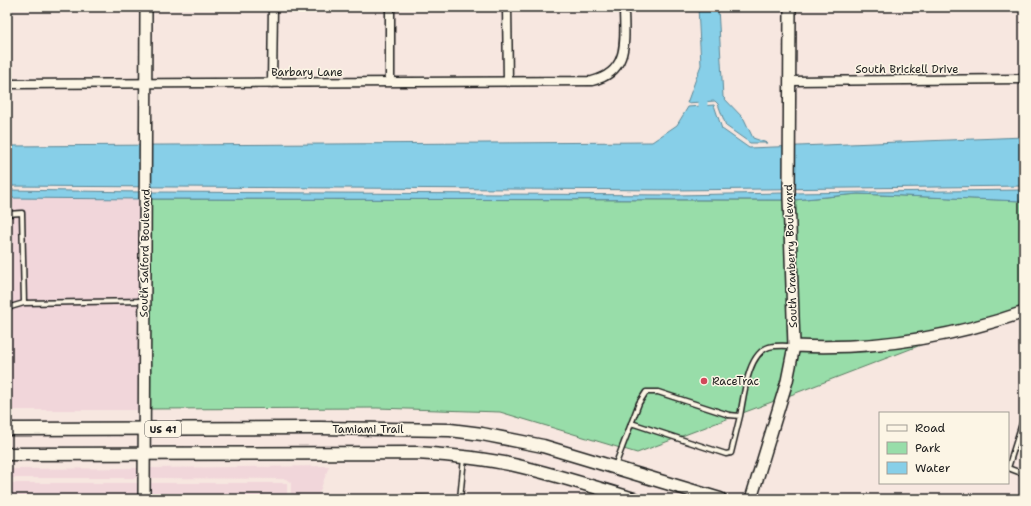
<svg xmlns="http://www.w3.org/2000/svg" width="1031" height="506" font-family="'Shantell Sans',sans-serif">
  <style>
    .built { fill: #f1d6da }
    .green { fill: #98dda9; stroke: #5a7c62 }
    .water { fill: #87cfe8; stroke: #5c8796 }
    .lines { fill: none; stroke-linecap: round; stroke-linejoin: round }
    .canal { stroke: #87cfe8; stroke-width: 9 }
    .lane-casing { stroke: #1c1c1c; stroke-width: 7 }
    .street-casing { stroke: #1c1c1c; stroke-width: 11 }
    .secondary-casing { stroke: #1c1c1c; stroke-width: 14 }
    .primary-casing { stroke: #1c1c1c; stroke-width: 15 }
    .lane { stroke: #fcf5e5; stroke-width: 4 }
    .street { stroke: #fcf5e5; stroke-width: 8 }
    .secondary { stroke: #fcf5e5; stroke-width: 11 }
    .primary { stroke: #fcf5e5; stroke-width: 12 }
    .poi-dot { fill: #d1495b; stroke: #fcf5e5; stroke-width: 1.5 }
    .labels { text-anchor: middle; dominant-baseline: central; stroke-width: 3; stroke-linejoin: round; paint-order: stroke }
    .shield { fill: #fcf5e5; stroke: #5f5d58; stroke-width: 1 }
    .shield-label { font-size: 10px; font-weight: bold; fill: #1c1c1c }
    .street-label { font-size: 11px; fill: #1c1c1c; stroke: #fcf5e5 }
    .poi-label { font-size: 11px; fill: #1c1c1c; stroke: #fcf5e5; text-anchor: start }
  </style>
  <rect width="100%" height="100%" fill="#f7e7e0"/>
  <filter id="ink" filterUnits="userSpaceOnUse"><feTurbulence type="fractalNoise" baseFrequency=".025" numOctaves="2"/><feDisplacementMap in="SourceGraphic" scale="8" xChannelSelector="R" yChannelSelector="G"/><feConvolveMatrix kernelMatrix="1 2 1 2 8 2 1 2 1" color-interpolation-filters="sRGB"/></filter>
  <g filter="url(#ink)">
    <path class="built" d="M7,198L141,199L139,410H7Z
      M329,466L317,499H291V483L286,479L149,478L148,468Z
      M139,468L140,478H7V469Z
      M7,483H287V499H7Z"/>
    <path class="green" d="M858,194L1024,201V306C949,335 878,342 798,342L794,200Z
      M151,199L785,200L789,346L783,380L777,400L637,453L500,412L377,408L148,409Z
      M926,343L788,396L798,351C841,353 883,350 926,343Z"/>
    <path class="water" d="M698,7H718L723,97L744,119L753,138L767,143H750L726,126L718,104L715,101L687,103L701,65Z
      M714,105L722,129L749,148L1024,137V186L676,190L7,186V146L652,142L677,125L688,107Z
      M7,190L141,192V199L7,198Z
      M1024,190V201H1020L858,194L794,200V193Z
      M151,192L676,195L784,193L785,200L151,199Z"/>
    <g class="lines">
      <path class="canal" d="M703,89V106"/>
      <g class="lane-casing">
        <path id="lane" d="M7,214L22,213L24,303
          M7,308L24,303L144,301
          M1024,417L1008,468L1024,474
          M631,423L726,454L731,453L740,416
          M615,466L639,403L646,392H658L729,415L740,416C744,397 747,354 769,347C776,345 786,346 793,346
          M403,498L460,499
          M460,499L464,458"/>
      </g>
      <g class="street-casing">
        <path id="street" d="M507,7L508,82
          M790,81L1024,79
          M390,82V7
          M272,83L273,7
          M7,84L592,81C631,72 624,38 624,7"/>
      </g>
      <g class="secondary-casing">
        <path id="secondary" d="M794,346C873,350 949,338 1024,312
          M144,499L146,7
          M751,499L787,381L794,346L789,197L790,7"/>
      </g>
      <g class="primary-casing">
        <path id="primary" d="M7,429L320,428L450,430L482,434L543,446L720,499
          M7,454L417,453C449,455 482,458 514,465C554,474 594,487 634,499"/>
      </g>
      <use href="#lane" class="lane"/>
      <use href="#street" class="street"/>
      <use href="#secondary" class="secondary"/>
      <use href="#primary" class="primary"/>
    </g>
  </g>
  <circle class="poi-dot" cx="704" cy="381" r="4"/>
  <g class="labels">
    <rect class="shield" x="145" y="421" width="36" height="16" rx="3"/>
    <g class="shield-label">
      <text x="163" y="429">US 41</text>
    </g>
    <g class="street-label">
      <text x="907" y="69">South Brickell Drive</text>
      <text x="307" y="72">Barbary Lane</text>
      <text transform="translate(145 253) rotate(-89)">South Salford Boulevard</text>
      <text transform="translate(791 256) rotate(-92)">South Cranberry Boulevard</text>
      <text x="368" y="429">Tamiami Trail</text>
    </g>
    <g class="poi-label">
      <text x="712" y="381">RaceTrac</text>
    </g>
  </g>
  <rect width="1031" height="506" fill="none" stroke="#fcf5e5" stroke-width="24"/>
  <rect x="12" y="12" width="1007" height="482" fill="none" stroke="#1c1c1c" stroke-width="1.5" filter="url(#ink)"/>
  <rect x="879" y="412" width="130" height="72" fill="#fcf5e5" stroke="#a29e95"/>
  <rect x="887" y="425" width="20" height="6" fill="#fcf5e5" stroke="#a29e95"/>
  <text x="915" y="432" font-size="12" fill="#1c1c1c">Road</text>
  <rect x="887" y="442" width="20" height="12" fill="#98dda9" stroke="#a29e95"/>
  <text x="915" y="452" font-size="12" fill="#1c1c1c">Park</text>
  <rect x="887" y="462" width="20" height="12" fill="#87cfe8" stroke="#a29e95"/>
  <text x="915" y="472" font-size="12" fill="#1c1c1c">Water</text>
</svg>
